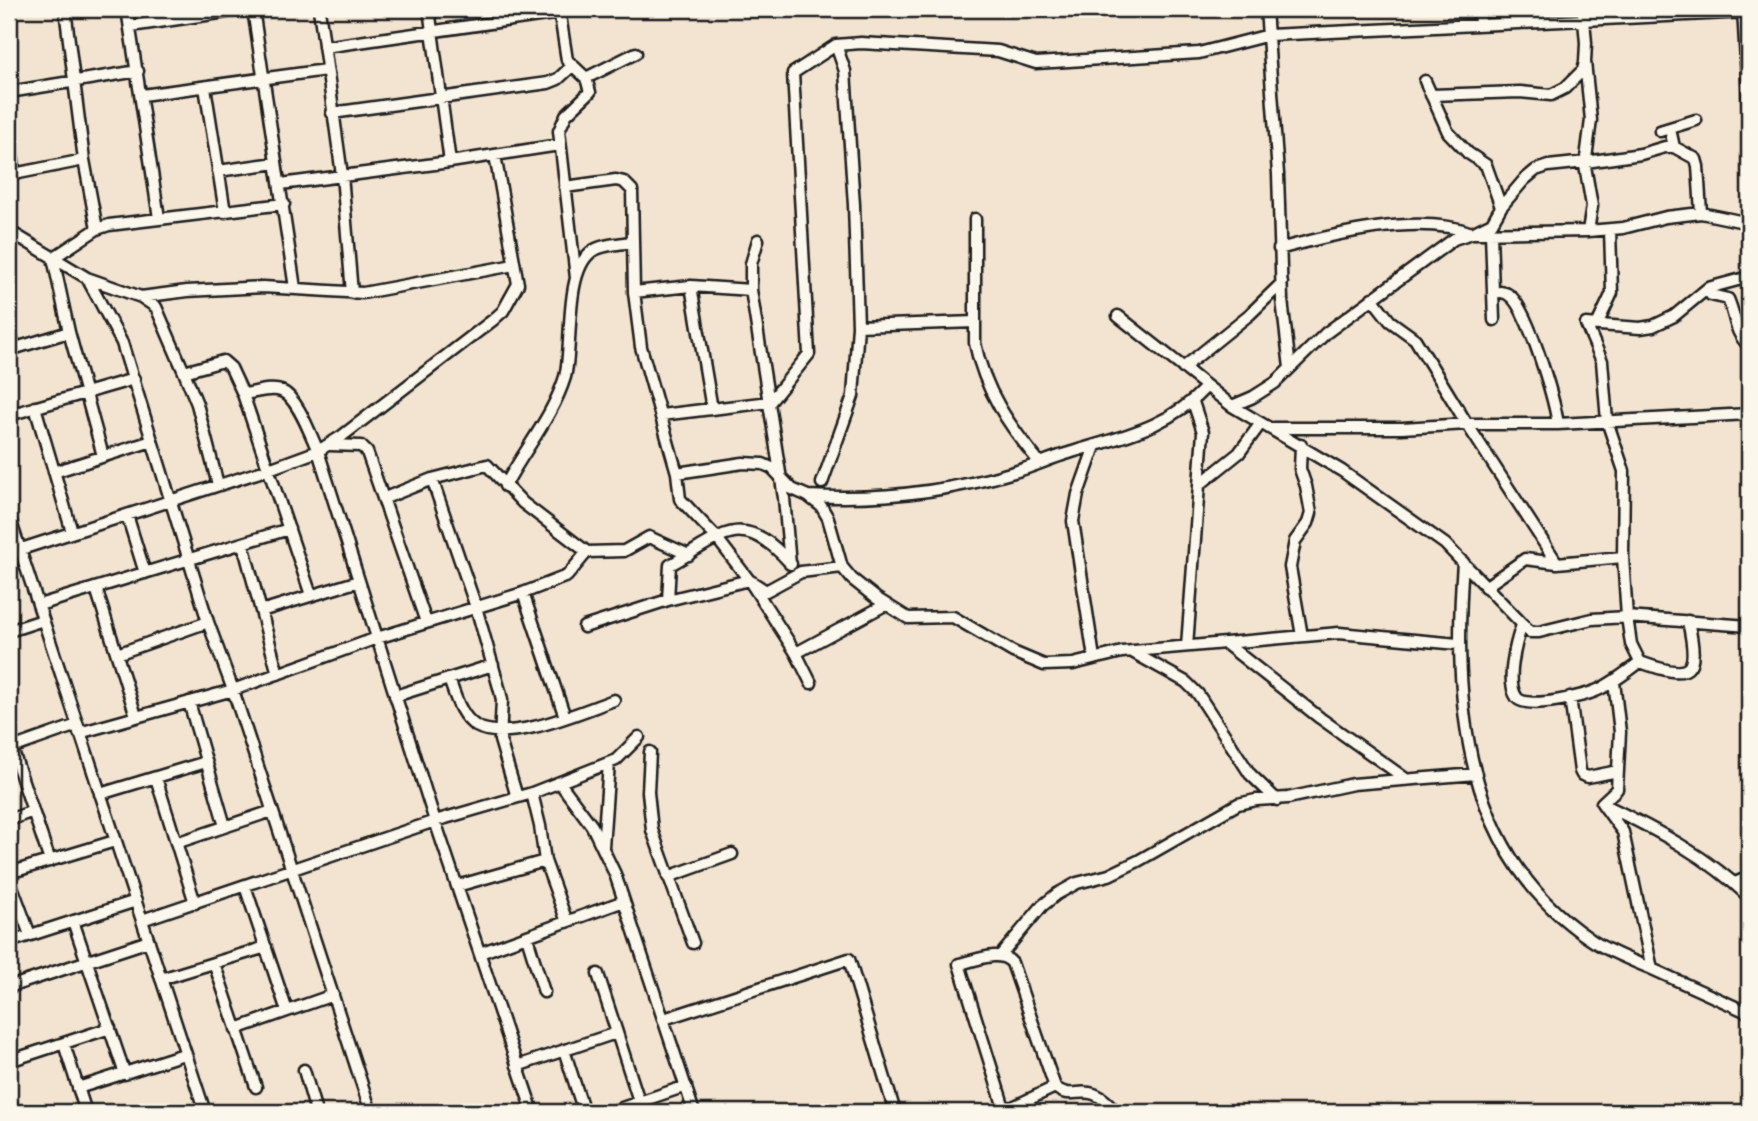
<svg xmlns="http://www.w3.org/2000/svg" width="1758" height="1121" font-family="'Playpen Sans',sans-serif">
  <style>
    .lines { fill: none; stroke-linecap: round; stroke-linejoin: round }
    .minor-casing { stroke: #1c1c1c; stroke-width: 15 }
    .minor { stroke: #fbf7ec; stroke-width: 10 }
  </style>
  <rect width="100%" height="100%" fill="#f3e4d1"/>
  <filter id="ink" filterUnits="userSpaceOnUse"><feTurbulence type="fractalNoise" baseFrequency=".0143" numOctaves="2"/><feDisplacementMap in="SourceGraphic" scale="14" xChannelSelector="R" yChannelSelector="G"/><feConvolveMatrix kernelMatrix="1 2 1 2 8 2 1 2 1" color-interpolation-filters="sRGB"/></filter>
  <g filter="url(#ink)">
    <g class="lines">
      <g class="minor-casing">
        <path id="minor" d="M127,9L159,218
          M253,9L295,288
          M319,9L342,175L352,293
          M559,9L567,60L586,78L590,92L566,115L559,131L576,278
          M1266,9L1278,174L1282,300L1290,368
          M1479,9L1480,24
          M1536,9L1539,22
          M1743,9L1749,116
          M131,26L247,9
          M836,45L845,71L854,205L858,326
          M324,47L560,13
          M586,78L636,53
          M1425,81L1448,132L1468,153L1486,165L1501,207
          M205,87L225,212
          M9,92L138,71
          M142,95L326,70
          M1431,95L1520,92L1551,95L1565,88L1583,70L1585,62L1586,43L1583,9
          M332,113L548,83L558,79L572,66
          M1670,129L1674,147L1696,159L1698,166L1701,213
          M1660,131L1696,120
          M9,133L15,174
          M84,160L97,229
          M450,162L559,145
          M218,171L276,163
          M9,175L84,160L65,9
          M281,184L450,162L429,9
          M565,187L616,180L624,182L632,190L634,292L641,347L677,473L680,499L716,537L749,580L796,653L811,683
          M975,219V343C984,390 1010,427 1040,463
          M9,231L87,278L141,297L156,307L184,372L223,361L231,368L243,394C254,393 271,387 281,391C297,396 311,436 318,451L435,821L533,1112
          M1588,231L1623,228L1666,217L1701,213L1749,223
          M1491,233L1494,320
          M758,240L751,264V290L784,498L790,564
          M1279,249C1334,234 1418,213 1472,233L1492,223L1501,207L1524,180L1536,170L1548,166L1586,162L1641,154L1665,147H1674
          M87,278L122,343L208,622L233,690L371,1112
          M691,286L712,409
          M1708,288L1711,295L1728,299C1737,320 1733,330 1749,346
          M634,292L691,286L751,290
          M1493,293C1499,292 1504,291 1509,295C1528,308 1554,399 1558,424
          M141,297L187,291L263,287L363,293L514,265
          M1372,298L1390,321L1415,339L1467,424L1557,563
          M1118,316L1232,406L1342,471L1445,544L1530,632H1539L1592,619L1627,617L1749,626
          M1586,324L1602,361L1607,421L1624,471L1623,557L1627,617L1631,644L1640,662C1691,680 1700,675 1688,621
          M1586,324L1640,328L1653,326L1674,316L1708,288L1749,277
          M1597,325L1612,293L1610,230
          M9,329L15,348
          M9,350L69,332
          M1183,368L1250,314L1282,283
          M184,372L197,404L218,485
          M243,394L311,595
          M1232,406L1253,397L1275,383L1326,333L1454,239L1472,233L1588,231L1592,206L1585,166L1591,120L1585,62
          M35,407L72,532
          M9,415L134,379
          M661,415L770,402L809,354L793,73L836,45L861,43L998,51L1036,63L1199,53L1269,35L1749,12
          M1274,428H1402L1467,424H1558L1749,414
          M330,445L361,446L367,452L426,622
          M1301,445L1300,469L1306,486L1311,513L1308,523L1295,541L1290,567L1302,636
          M103,456L69,332L53,258L97,229L109,225L284,204
          M54,472L152,441
          M677,473L743,463L763,464L772,468L792,489L808,496L821,506L828,518L842,567L852,579L876,598L908,618L953,617L1013,652L1044,665L1073,664L1122,652L1339,633L1458,644
          M432,479L476,607L500,691L502,700L500,740L517,797
          M822,483L853,396L858,326L975,322
          M1199,485L1239,453L1261,423
          M505,486C524,450 553,416 565,377C573,346 564,273 591,252C601,244 620,244 632,242
          M808,496C877,500 947,492 1014,472C1033,467 1051,458 1069,453C1120,437 1169,428 1206,387
          M385,498L432,479L487,465L523,503L587,552L624,551L649,537L689,555
          M127,515L145,573
          M9,516L205,1112
          M243,544L278,674
          M9,553L269,469L318,451L342,436L493,320L503,311L518,284L495,155
          M1463,562C1453,701 1462,853 1590,939C1608,952 1632,960 1652,969
          M1485,587L1525,559L1557,563L1623,557
          M96,588L136,716
          M523,593L565,717
          M668,600L670,565C722,537 741,507 791,564
          M39,605L289,529
          M261,611L359,581
          M1522,625C1516,642 1505,682 1517,698C1527,710 1586,696 1600,689C1614,682 1627,672 1640,662
          M584,627L668,600L749,580L766,591L801,572L842,567
          M9,631L43,620
          M1225,643L1320,718L1406,779
          M1187,646L1203,432L1193,402
          M796,653L885,605
          M1134,653L1186,682L1198,694L1250,774L1277,800
          M117,654L208,622
          M1094,658L1073,521L1078,494L1095,446
          M449,679C455,695 460,716 476,726C509,744 580,712 614,700
          M1614,682L1620,732L1617,789L1602,803L1623,832L1652,969L1749,1013
          M395,696L493,665
          M1570,697L1580,771L1582,775L1588,777L1618,771
          M189,702L225,826
          M79,733L233,690L377,638L523,593L567,576L587,552
          M9,740L50,861
          M9,749L77,725
          M650,752L648,792L652,830L693,943
          M156,778L195,903
          M560,783L592,826L615,874L694,1112
          M532,793L540,826L545,861L567,922
          M100,794L206,762
          M1605,805C1657,830 1708,857 1749,897
          M9,820L33,811
          M176,843L272,811
          M603,847L609,763
          M9,873L115,841
          M668,877L732,854
          M9,878L30,935
          M1735,883L1749,877
          M245,886L287,1011
          M457,886L545,861
          M142,920L435,821L532,793L616,760L639,737
          M73,921L125,1074
          M527,937L544,992
          M9,942L136,901
          M480,953L624,901
          M1001,955L1042,906L1057,894L1077,883L1109,875L1138,861L1238,804L1256,800L1288,798L1353,784L1476,774
          M214,963L256,1087
          M598,974L639,1101
          M161,979L266,947
          M9,987L149,941
          M664,1019L849,959L895,1112
          M236,1029L333,995
          M64,1044L86,1112
          M564,1050L584,1112
          M9,1061L110,1028
          M517,1066L616,1033
          M304,1070L316,1112
          M78,1088L184,1054
          M9,1099L13,1112
          M1005,1111L959,964C975,961 1000,948 1012,963L1055,1087C1068,1099 1079,1089 1094,1094C1103,1097 1110,1105 1116,1112
          M610,1112L686,1086
          M791,1112L794,1111
          M1002,1112L1055,1087"/>
      </g>
      <use href="#minor" class="minor"/>
    </g>
  </g>
  <rect width="1758" height="1121" fill="none" stroke="#fbf7ec" stroke-width="35"/>
  <rect x="18" y="18" width="1723" height="1086" fill="none" stroke="#1c1c1c" stroke-width="2.5" filter="url(#ink)"/>
</svg>
